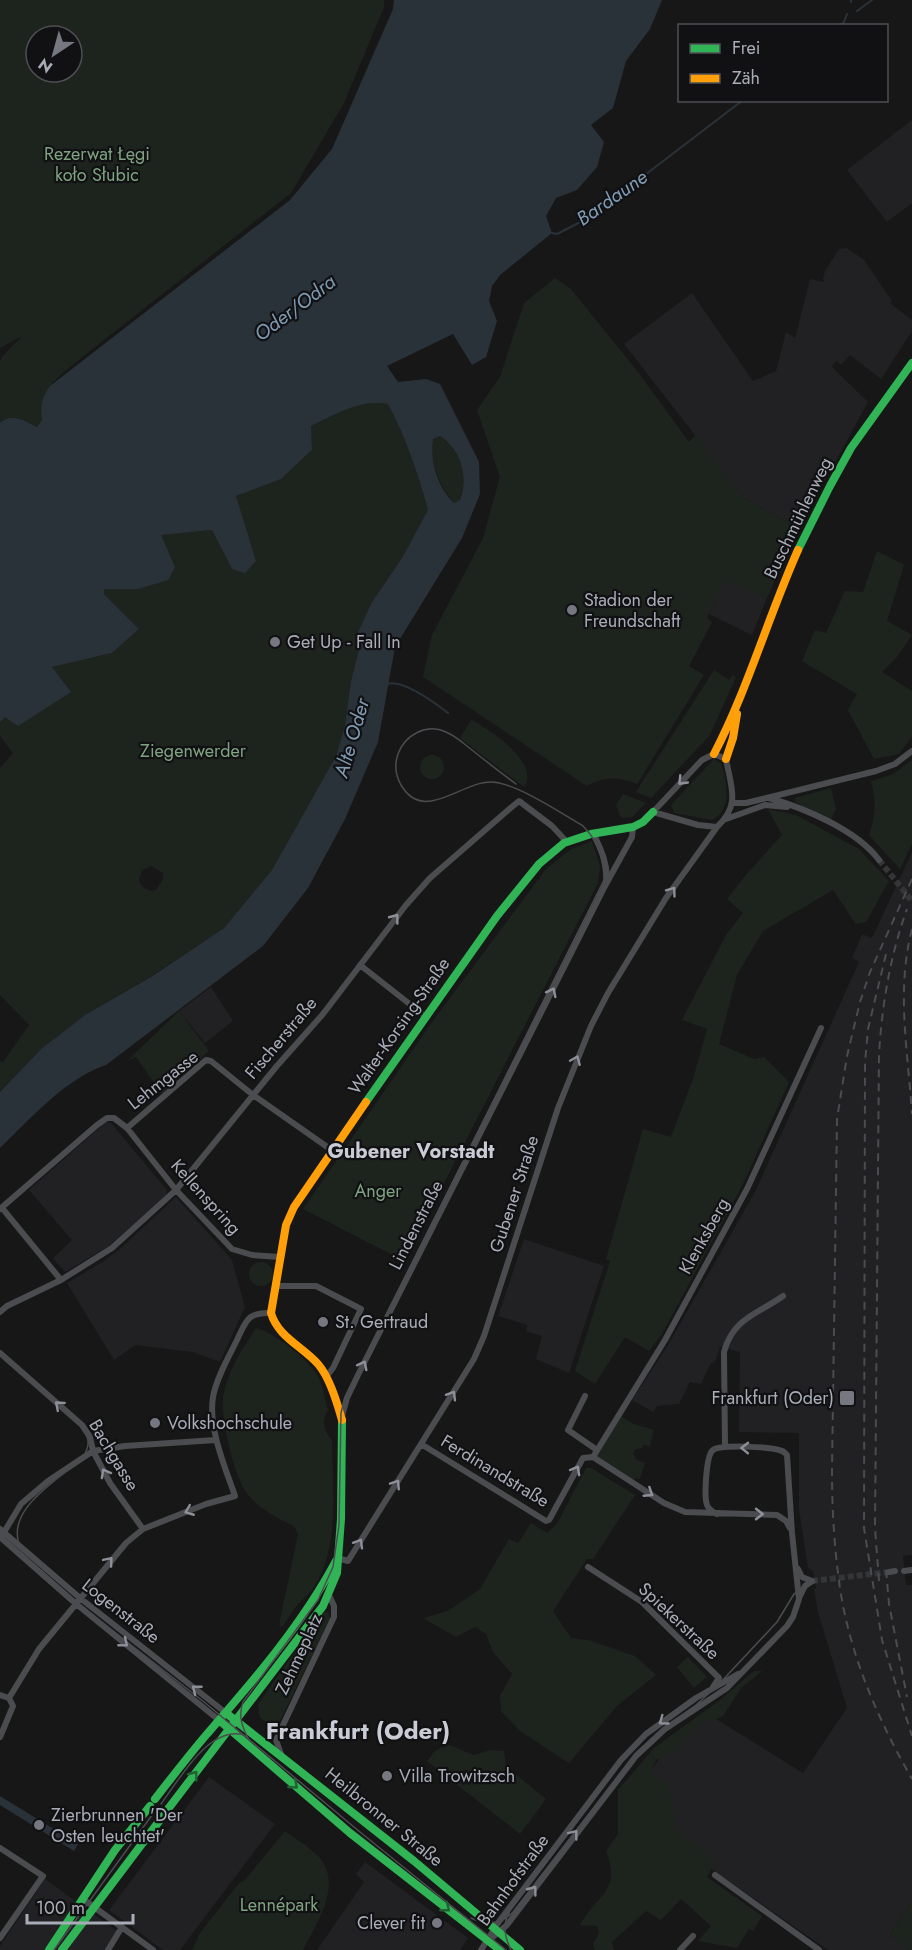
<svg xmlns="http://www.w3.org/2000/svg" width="912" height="1950" font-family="Jost,sans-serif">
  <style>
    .built { fill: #212123 }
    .green { fill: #1d241e; fill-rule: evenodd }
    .water { fill: #2a3239; fill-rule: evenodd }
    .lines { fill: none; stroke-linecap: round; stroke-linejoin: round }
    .stream { stroke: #2a3239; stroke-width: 2 }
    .street-tunnel { stroke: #343537; stroke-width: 6; stroke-dasharray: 6 3; stroke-linecap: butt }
    .street { stroke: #4b4c50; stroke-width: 6 }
    .fast { stroke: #30b455; stroke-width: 8 }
    .slow { stroke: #ff9f0a; stroke-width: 8 }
    .tram { stroke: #4b4c4f; stroke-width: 1.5 }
    .rail { stroke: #4b4c4f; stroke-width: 2; stroke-dasharray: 8 6; stroke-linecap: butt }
    .oneway { stroke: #8c9099 }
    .oneway2 { stroke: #206234 }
    .poi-dot { fill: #757880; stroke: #111113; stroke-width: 2 }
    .labels { text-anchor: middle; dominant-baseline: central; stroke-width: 4.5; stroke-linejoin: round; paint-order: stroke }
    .park-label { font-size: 18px; fill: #7fa381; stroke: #111113 }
    .street-label { font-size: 18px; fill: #a8adb8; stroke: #111113 }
    .poi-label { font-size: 18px; fill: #a8adb8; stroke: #111113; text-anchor: start }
    .water-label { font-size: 20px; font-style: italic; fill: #7f9bb3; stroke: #111113 }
    .neighbourhood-label { font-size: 20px; font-weight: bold; fill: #c9ccd4; stroke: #111113 }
    .district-label { font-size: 24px; font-weight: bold; fill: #c9ccd4; stroke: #111113 }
  </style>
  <rect width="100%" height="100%" fill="#171717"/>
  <path class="built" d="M912,120V203L887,222L847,170Z
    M847,248L864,260L892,301L890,303L912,320V331L881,379L850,355L841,365L836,361L832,367L868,402L799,528L744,498L624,344L692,293L753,381L776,371L786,332L795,338L810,279L824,282L823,279L825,271L839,249Z
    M724,580L767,598L752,635L709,614Z
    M912,852V1555L903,1556L906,1585H912V1901L890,1935L909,1950H828L638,1818L640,1784L663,1754L710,1715L803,1773L847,1708L818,1612L814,1589L816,1588L813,1571L808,1568L799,1509V1433L739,1432L740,1352L720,1347L715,1362L711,1363L701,1384L690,1382L679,1404L657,1406L653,1412L632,1400L668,1345L755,1192L859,962L852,958L862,934L872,938Z
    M211,987L233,1021L205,1043L179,1011Z
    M110,1122L167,1190L166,1195L109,1246L65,1272L53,1258L72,1240L29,1190L105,1123Z
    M176,1197L232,1260L245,1307L220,1362L192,1352L135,1345L114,1360L67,1283L104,1261L121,1248Z
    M524,1239L604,1266L569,1373L536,1359L542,1336L526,1331L527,1325L498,1316Z
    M209,1777L275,1824L180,1950H163L109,1910Z
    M365,1862L468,1938L460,1950H317L364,1882L356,1874Z
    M45,1879L117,1931L106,1950H0V1946Z"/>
  <path class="green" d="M0,0H384V7L344,103L291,193L81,358C60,376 38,388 42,420L37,427C24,421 13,412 0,423V362L2,357L22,336L0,348ZM36,36H72V72H36Z
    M555,278L571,289L638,372L689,442L696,435L744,498L799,528L767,598L724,581L707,618L712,622L689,666L704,675L637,784C619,777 605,776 587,786L423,677L432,635L483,538L500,477L477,410L500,377L524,303Z
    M375,402L388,404C406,438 418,474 428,511L402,558L372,602L351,681L345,725L336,756L272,870L224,928L153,975L85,1015L41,1049L0,1092V1061L3,1062L29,1025L0,995V768L13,753L0,736V722L4,717L70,692L52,667L112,653L139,629L104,594V588L138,589L175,567L160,535L212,530L232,569L256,561L235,496L281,479L312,450L311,426L350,407ZM151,866L163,873V879L156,890C148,892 141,888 139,880L142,870Z
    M440,436C461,451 469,476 460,500L454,503C438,484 430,463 433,439Z
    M877,551L904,565L887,621L912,635L897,657L882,672L912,691V737L899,754L874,759L848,710L857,694L802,661L815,630L826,633L845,591L863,592Z
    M714,670L729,680L733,675L736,677L710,735L651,798L636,792Z
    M471,720C488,728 541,763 524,787L460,738Z
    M420 767a12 12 0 1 1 24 0a12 12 0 1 1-24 0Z
    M714,759L721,763C727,782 733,809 712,820L674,813L671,805Z
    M912,760V844L900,869L869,835C876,813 876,803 871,781L893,774Z
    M831,788L836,809L831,820L795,802V798Z
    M623,794L646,803L632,817L621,818L616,805Z
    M768,809L796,815L859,849L889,881L866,922L856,924L833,890L763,931L737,975L719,1044L754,1059L764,1057L789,1082L743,1184L662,1334L649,1351L625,1337L595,1384L575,1371L610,1261L606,1259L643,1129L671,1137L693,1079L707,1029L682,1020L726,935L743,913L727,899L745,876L782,835Z
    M592,841L600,866L598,883L404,1261L303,1209L432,1022L546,869L571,849Z
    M179,1011L209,1051L162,1094L136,1057L127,1061Z
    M249 1274a12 12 0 1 1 24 0a12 12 0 1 1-24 0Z
    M256,1328C275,1333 310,1360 319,1378C323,1388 325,1400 328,1410C321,1424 323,1429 332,1440C332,1481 339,1539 320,1576C315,1587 309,1594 301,1601C294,1607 288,1620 282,1627L279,1625L298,1534L294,1526C277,1518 257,1508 246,1492C234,1475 221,1420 223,1399C226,1373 242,1350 256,1328Z
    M620,1416L634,1424L654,1430L650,1446L643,1445L642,1448L635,1449L633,1453L636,1460L645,1463L640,1479L635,1478L634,1480L595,1457Z
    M586,1468H591L635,1495L593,1559H587L553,1611L571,1638L588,1640L635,1656L656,1675L617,1706L569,1763L520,1731L501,1711L500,1696L512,1674L493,1652L486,1634L475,1627L456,1637L423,1618L448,1611L480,1589L509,1539L518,1543L531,1523L547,1533L557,1524Z
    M326,1611L329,1614L330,1619L276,1729L260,1718L258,1704L323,1612Z
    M688,1657L707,1677L694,1688L677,1667Z
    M754,1671H762L741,1688L723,1716L715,1720L705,1721L691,1732L677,1751L656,1760L650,1773L654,1777L664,1780C673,1800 676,1805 675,1827L716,1861L707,1877L762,1916L753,1931L749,1929L737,1948L698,1941L711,1926L681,1899L661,1920L646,1911L612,1942L614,1950H595L593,1944L599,1933L597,1926L580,1925C597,1894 622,1891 606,1851L618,1834V1790L654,1748L720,1700Z
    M449,1745L474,1755L491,1750L504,1751L506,1766L546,1799L520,1834L427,1761L436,1750Z
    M285,1831C295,1839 309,1846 318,1856C344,1884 317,1922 303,1950H192L200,1933L239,1883L245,1880Z
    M912,1901V1950H909L890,1935Z"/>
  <path class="water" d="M394,0H662L650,29L626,61L613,108L591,125L604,142L597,167L577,190L556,198L546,216L552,233L500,275L492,286L489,301L497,321L486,357L472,365L453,334L387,366L398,382L426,379L440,384L479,462L480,494L462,538L395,647L378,742L345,819L308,888L263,946L106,1065C66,1078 30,1119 0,1148V1092L41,1049L85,1015L154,975L224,928L272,870L336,756L345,725L351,681L361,642L356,637L372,602L402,558L428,510C418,474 406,438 388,404C359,399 337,414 311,426L312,450L281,479L236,496L256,561L245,573L232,569L212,530L161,535L175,567L168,580L138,589H104V594L139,629L112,653L52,667L71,692L18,726L5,717L0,722V423C13,412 24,421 37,427L42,420C40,406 42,397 50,386L290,200L332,149L393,9ZM440,436C461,450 469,477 460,500L454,503C437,486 430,462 433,439Z
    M0,1796L78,1844L74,1851L0,1805Z"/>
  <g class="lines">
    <path class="stream" d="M851,2V0
      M857,11L872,0
      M839,26L844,22L847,14
      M552,233L557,234L590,217L743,100
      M387,684C403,679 435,703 448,713"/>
    <path class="street-tunnel" d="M879,860L912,901
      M812,1581L889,1572"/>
    <path class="street" d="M769,798C804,808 857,830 879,860
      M733,803H746L876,771L895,764L912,751
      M726,819L765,805L787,807
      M593,833C601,849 609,866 606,884
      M360,965L425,1016
      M127,1128L206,1060L211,1061L253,1095L333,1151
      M2,1208L61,1280
      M0,1209L97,1125L107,1118H114L127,1128L176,1190L232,1249L252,1255L280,1257
      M276,1286H316L361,1309L333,1368L326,1377
      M0,1312L7,1306L61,1280L112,1248L176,1190L276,1067L323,1014L406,905L430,878L507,811L519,801L552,826L567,842
      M0,1353L82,1425L90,1437L93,1451L110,1483L143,1529
      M585,1396L568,1430L597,1450
      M342,1416L347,1398L358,1375L605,886L632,837L633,827
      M421,1444L546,1521L549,1520L583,1458L593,1457L664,1503L685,1512L777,1515L786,1521L790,1528
      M725,1447L724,1352C733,1318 758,1314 783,1296
      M593,1457L665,1340L747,1189L821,1028
      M0,1529L80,1598L226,1713
      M3,1534L21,1504L28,1498L48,1481L93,1451L125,1446L216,1440
      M0,1537L75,1603L220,1721
      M337,1558L348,1561L474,1359L484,1336L558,1108L591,1026L608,993L666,898L717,827C741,805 731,787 726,759L714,754L702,760L653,812L698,825L717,827
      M588,1567L642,1602L719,1678L713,1687
      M798,1569L802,1577L812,1581L805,1586L799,1598
      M904,1571L912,1570
      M889,1572L895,1571
      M0,1695L9,1698
      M9,1698L39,1649L126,1543L143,1529L206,1504L235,1496C225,1467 208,1428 213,1397C216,1379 228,1358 236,1342C246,1322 246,1312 271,1313
      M0,1737L13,1706L9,1698
      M281,1754L276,1740L334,1617V1606L329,1595
      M0,1848L43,1876L0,1938
      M715,1875L819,1950
      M83,1899L153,1950
      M488,1941L507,1925L636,1756L665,1729L727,1688L787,1626L793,1617L799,1599L792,1533L787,1455C784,1452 784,1451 779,1450C769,1447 721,1444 713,1450C706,1455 704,1496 707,1505C709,1510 713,1512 717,1514
      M108,1950L122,1927
      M481,1950L498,1923L621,1760L646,1734L696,1698L738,1674
      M680,1950L693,1936"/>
    <path class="fast" d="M798,550L830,486L851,448L912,363
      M366,1102L497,916L539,864L564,843L591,834L633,827L643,822L653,812
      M226,1713L414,1861L520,1950
      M220,1721L350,1833L500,1950
      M155,1799C172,1777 189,1755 207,1734C254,1680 302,1625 336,1561
      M168,1809L323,1606L337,1573L341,1519L342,1420
      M49,1950L115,1850L150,1806
      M62,1950L163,1816"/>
    <path class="slow" d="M714,754C748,689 768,617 798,550
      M726,759L733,738L737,714
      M342,1420C337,1403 330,1378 318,1364C302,1346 278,1337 271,1313L286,1225L294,1207L366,1102"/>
    <path class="tram" d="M0,1355L81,1426C89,1436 91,1445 83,1457C60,1480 0,1510 22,1551
      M0,1535L76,1602L204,1702L360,1832L506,1950
      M904,1569L912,1568
      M889,1574L896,1573
      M249,1740C242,1727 238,1716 243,1702L318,1600L333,1567L339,1525L341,1413L345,1397L604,880C604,859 598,841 583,826C561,813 516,783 492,782C461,781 424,824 401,785C396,776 394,765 398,754C405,735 426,723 446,732C456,736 464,744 472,750C487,762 501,773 516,784
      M161,1804C179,1780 209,1725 244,1735
      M509,1913C502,1925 505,1938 511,1950
      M471,1918C487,1926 501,1924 513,1912L637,1752L665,1727L696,1705L719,1684L777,1622L794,1594L815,1582
      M54,1950L155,1811"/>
    <path class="rail" d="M912,879L870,972L860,1002L847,1056L837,1119L832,1471C832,1508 834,1544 839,1581C848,1651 877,1718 912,1779
      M912,929C896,990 908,1052 912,1114
      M886,954L868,1029L865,1063L864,1528L882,1640L912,1736
      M886,1570L889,1604L907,1697
      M879,1581L875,1528L879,1054C882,1005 890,956 907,909"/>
  </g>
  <defs><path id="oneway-chevron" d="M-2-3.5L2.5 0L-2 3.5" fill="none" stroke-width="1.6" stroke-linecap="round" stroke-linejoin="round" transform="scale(1.5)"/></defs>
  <g class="oneway">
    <use href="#oneway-chevron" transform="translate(682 781) rotate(134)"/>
    <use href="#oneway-chevron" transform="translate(672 891) rotate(-54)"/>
    <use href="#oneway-chevron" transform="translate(395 918) rotate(-53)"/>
    <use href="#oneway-chevron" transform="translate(552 992) rotate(-63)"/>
    <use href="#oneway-chevron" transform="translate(576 1060) rotate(-67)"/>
    <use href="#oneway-chevron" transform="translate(363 1365) rotate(-63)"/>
    <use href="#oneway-chevron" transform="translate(452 1395) rotate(-59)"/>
    <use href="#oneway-chevron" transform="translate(59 1405) rotate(-139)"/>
    <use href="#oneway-chevron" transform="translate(745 1448) rotate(-179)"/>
    <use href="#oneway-chevron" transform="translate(576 1470) rotate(-61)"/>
    <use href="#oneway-chevron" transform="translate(105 1473) rotate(-119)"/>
    <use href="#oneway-chevron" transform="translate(396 1484) rotate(-57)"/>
    <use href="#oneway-chevron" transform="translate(649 1493) rotate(33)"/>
    <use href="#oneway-chevron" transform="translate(189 1511) rotate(158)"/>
    <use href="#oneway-chevron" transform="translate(759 1514)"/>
    <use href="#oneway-chevron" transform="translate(359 1543) rotate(-59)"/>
    <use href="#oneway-chevron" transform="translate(109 1561) rotate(-50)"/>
    <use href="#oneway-chevron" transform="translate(124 1643) rotate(39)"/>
    <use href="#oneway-chevron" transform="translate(196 1689) rotate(-142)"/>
    <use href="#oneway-chevron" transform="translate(663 1721) rotate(144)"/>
    <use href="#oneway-chevron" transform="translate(574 1834) rotate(-52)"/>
    <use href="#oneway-chevron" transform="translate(533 1890) rotate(-53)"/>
  </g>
  <g class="oneway2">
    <use href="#oneway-chevron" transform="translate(194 1775) rotate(-53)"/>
    <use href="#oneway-chevron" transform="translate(294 1785) rotate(41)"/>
    <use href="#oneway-chevron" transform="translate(446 1908) rotate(38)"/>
  </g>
  <g class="poi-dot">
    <circle cx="572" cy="610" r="6"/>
    <circle cx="275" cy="642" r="6"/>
    <circle cx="323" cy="1322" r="6"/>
    <rect x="839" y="1390" width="16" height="16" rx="3"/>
    <circle cx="155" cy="1423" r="6"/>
    <circle cx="387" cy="1776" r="6"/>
    <circle cx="39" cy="1825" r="6"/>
    <circle cx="437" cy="1923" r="6"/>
  </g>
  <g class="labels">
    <g class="park-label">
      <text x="97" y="154">Rezerwat Łęgi<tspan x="97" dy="21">koło Słubic</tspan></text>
      <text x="193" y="751">Ziegenwerder</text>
      <text x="378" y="1191">Anger</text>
      <text x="279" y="1905">Lennépark</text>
    </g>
    <g class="street-label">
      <text transform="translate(798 518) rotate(-64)">Buschmühlenweg</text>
      <text transform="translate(399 1026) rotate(-55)">Walter-Korsing-Straße</text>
      <text transform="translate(281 1038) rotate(-50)">Fischerstraße</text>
      <text transform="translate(163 1080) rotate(-38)">Lehmgasse</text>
      <text transform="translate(514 1194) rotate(-72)">Gubener Straße</text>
      <text transform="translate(206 1197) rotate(48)">Kellenspring</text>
      <text transform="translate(416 1225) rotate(-63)">Lindenstraße</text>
      <text transform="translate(704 1236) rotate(-61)">Klenksberg</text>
      <text transform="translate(114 1455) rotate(59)">Bachgasse</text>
      <text transform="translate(495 1471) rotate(31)">Ferdinandstraße</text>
      <text transform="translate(121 1611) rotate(38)">Logenstraße</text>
      <text transform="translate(679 1621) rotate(43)">Spiekerstraße</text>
      <text transform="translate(299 1654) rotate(-65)">Zehmeplatz</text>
      <text transform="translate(384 1817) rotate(39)">Heilbronner Straße</text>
      <text transform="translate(513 1880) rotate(-54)">Bahnhofstraße</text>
    </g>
    <g class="poi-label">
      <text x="584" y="600">Stadion der<tspan x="584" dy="21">Freundschaft</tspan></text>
      <text x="287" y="642">Get Up - Fall In</text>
      <text x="335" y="1322">St. Gertraud</text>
      <text x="834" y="1398" text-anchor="end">Frankfurt (Oder)</text>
      <text x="167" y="1423">Volkshochschule</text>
      <text x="399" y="1776">Villa Trowitzsch</text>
      <text x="51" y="1815">Zierbrunnen 'Der<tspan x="51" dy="21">Osten leuchtet'</tspan></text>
      <text x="425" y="1923" text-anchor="end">Clever fit</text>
    </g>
    <g class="water-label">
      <text transform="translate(612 198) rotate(-35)">Bardaune</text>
      <text transform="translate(295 308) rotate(-37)">Oder/Odra</text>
      <text transform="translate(352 738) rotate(-74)">Alte Oder</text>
    </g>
    <g class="neighbourhood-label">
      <text x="411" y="1151">Gubener Vorstadt</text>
    </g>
    <g class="district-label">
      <text x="358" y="1730">Frankfurt (Oder)</text>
    </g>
  </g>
  <rect x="678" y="24" width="210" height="78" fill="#111113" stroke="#4d4f55" stroke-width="1.5"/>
  <rect x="690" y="44" width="30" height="9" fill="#30b455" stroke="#4d4f55" stroke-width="1.5"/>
  <text x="732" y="54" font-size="18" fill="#a8adb8">Frei</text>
  <rect x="690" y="74" width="30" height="9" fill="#ff9f0a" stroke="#4d4f55" stroke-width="1.5"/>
  <text x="732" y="84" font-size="18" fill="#a8adb8">Zäh</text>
  <g transform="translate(54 54) rotate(216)"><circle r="28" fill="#111113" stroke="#4d4f55" stroke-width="1.5"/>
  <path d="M0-4.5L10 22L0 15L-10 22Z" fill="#757880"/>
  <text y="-9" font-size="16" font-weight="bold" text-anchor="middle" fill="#a8adb8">N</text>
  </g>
  <path d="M27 1914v9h106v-9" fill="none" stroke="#a8adb8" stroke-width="3"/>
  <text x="36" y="1914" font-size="18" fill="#a8adb8" stroke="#111113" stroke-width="4.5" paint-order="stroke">100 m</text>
</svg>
